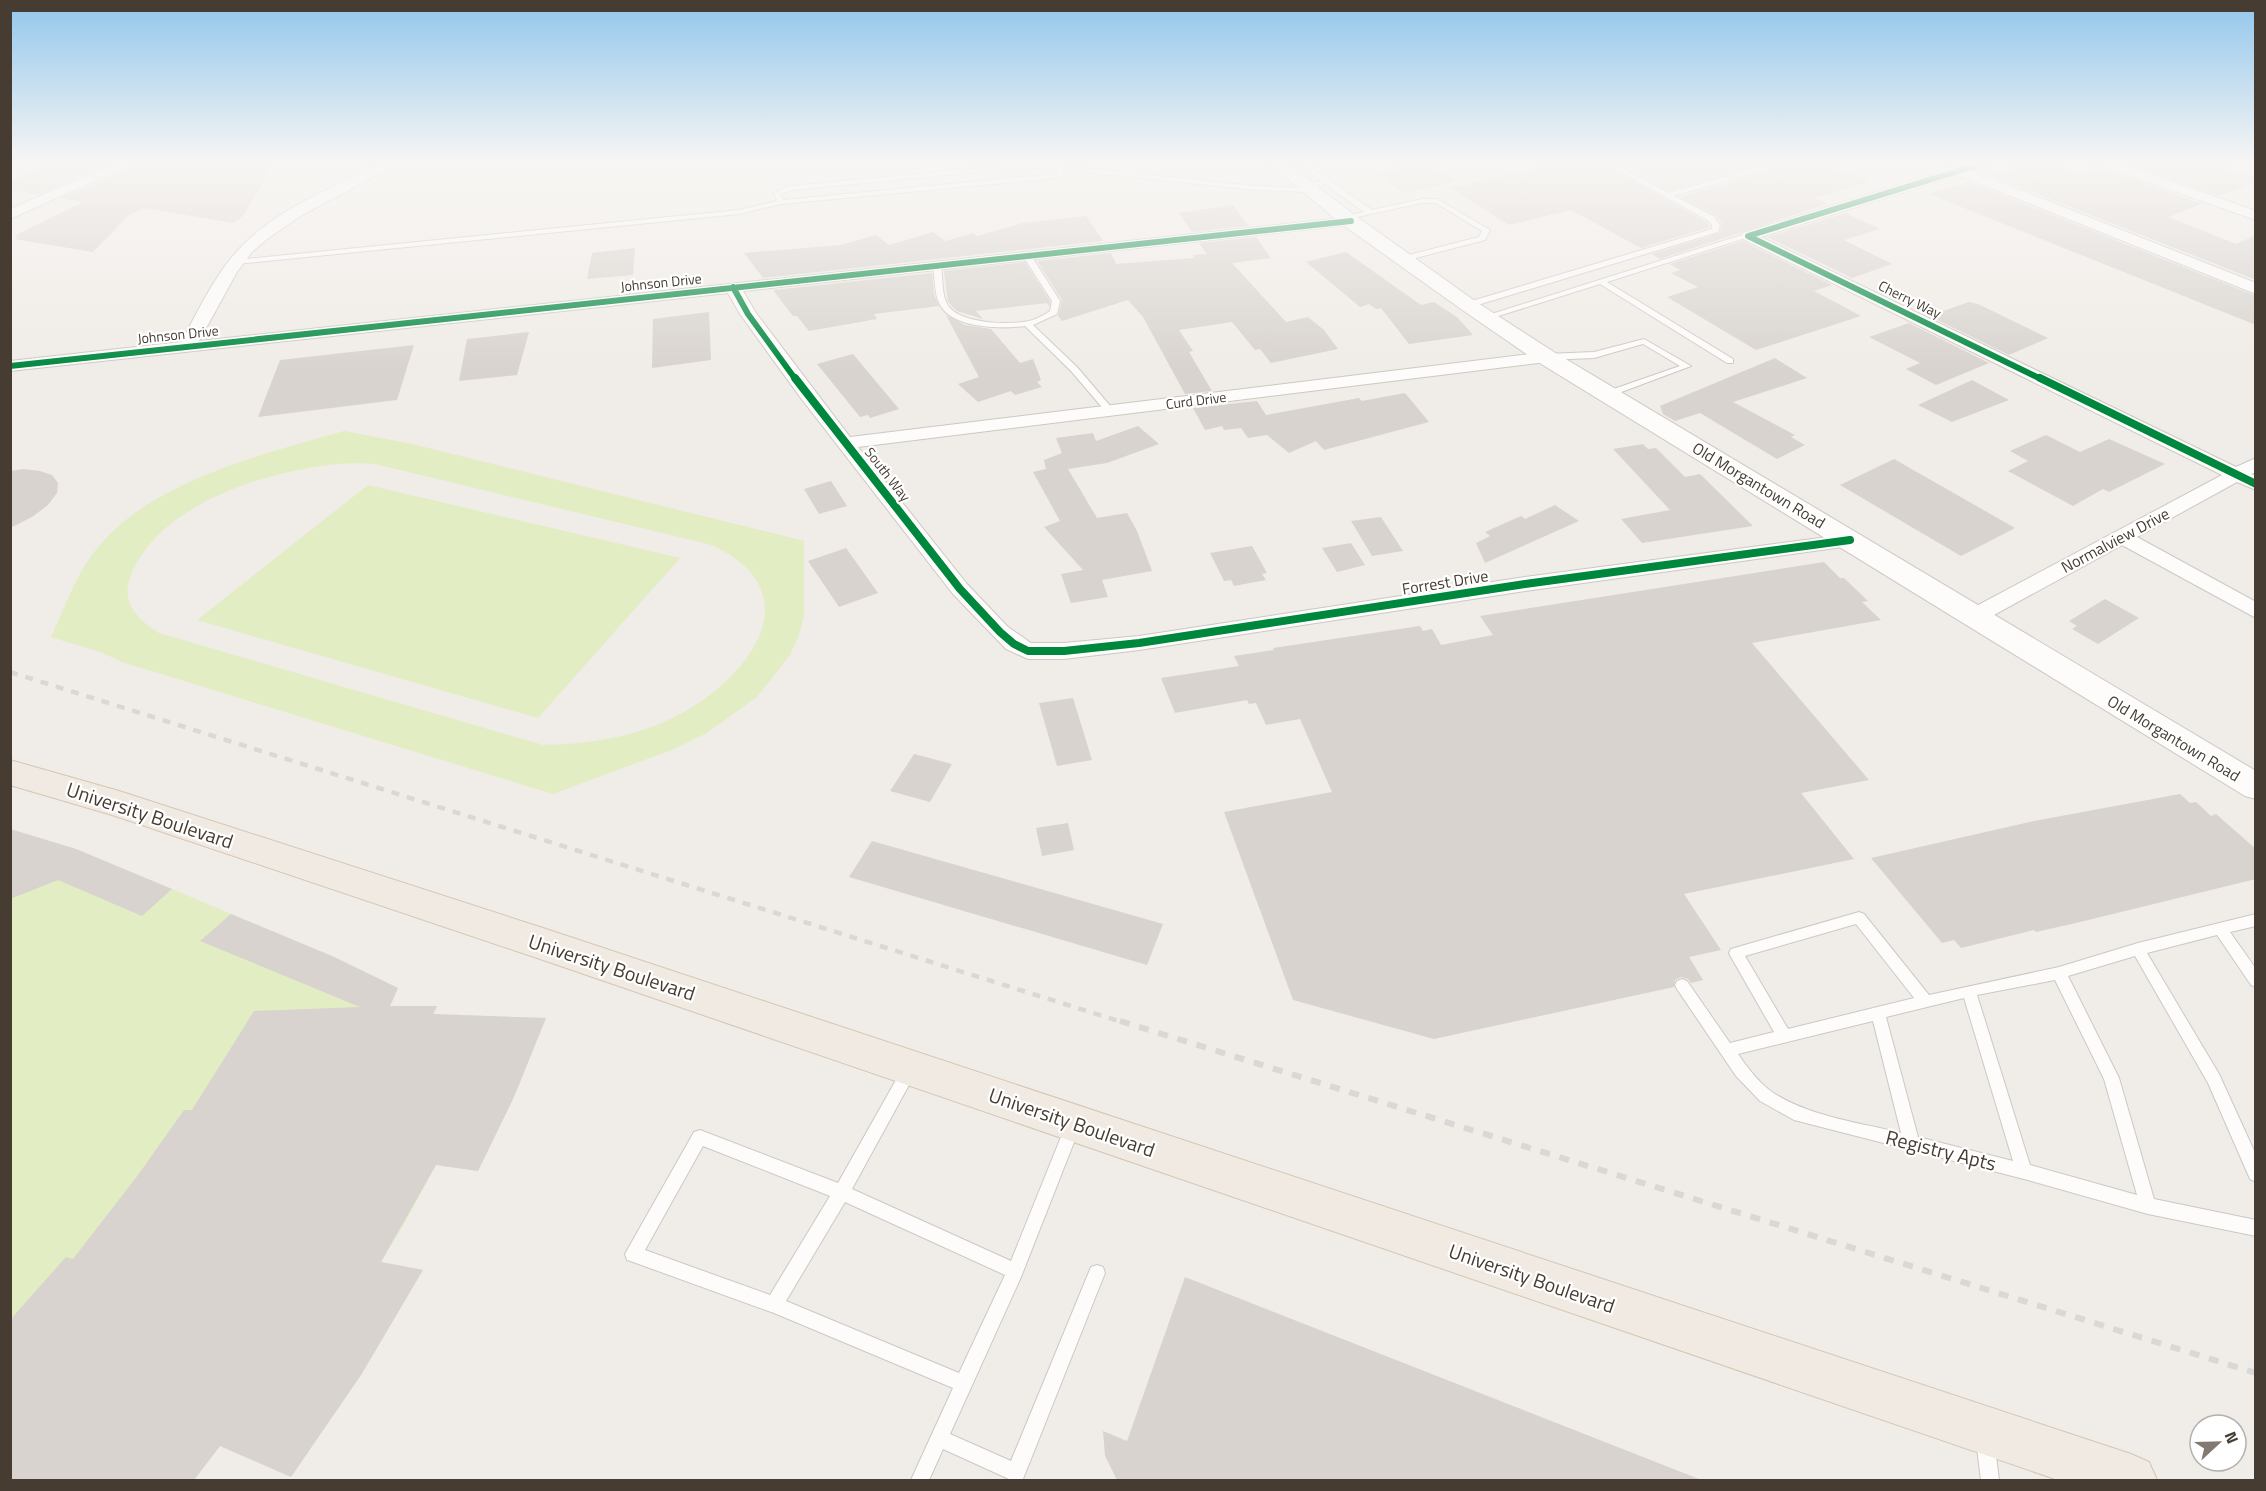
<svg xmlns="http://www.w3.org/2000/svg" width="2266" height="1491" font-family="'Titillium Web',sans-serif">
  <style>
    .green { fill: #e2edc3; fill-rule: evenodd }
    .building { fill: #d8d3ce }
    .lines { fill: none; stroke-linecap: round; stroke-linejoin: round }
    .service-casing { stroke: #ccc8c3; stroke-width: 2 }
    .minor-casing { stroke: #ccc8c3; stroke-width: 2 }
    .tertiary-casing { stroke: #ccc8c3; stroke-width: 2 }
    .primary-casing { stroke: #d4c6b2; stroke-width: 2 }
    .service { fill: #fdfcfb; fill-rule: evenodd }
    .minor { fill: #fdfcfb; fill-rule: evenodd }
    .tertiary { fill: #fdfcfb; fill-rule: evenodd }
    .primary { fill: #f1eae2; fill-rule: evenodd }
    .rail-far1 { stroke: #d8d8d7; stroke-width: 4.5; stroke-dasharray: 8 8; stroke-linecap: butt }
    .rail { stroke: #d8d8d7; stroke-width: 6; stroke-dasharray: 10 10; stroke-linecap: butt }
    .cycleway-far1-casing { stroke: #fff; stroke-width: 8 }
    .cycleway-casing { stroke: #fff; stroke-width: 10 }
    .cycleway-far1 { stroke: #00873e; stroke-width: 6 }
    .cycleway { stroke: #00873e; stroke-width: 8 }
    .labels { text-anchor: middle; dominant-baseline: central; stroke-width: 4.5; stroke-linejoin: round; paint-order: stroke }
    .far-street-label { font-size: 14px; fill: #463c32; stroke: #fff }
    .street-label { font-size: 16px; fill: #463c32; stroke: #fff }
    .near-street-label { font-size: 20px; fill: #463c32; stroke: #fff }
  </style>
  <rect width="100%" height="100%" fill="#f0ece7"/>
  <path class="green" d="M344,431L412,444L804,541V616L799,635L790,655L757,697L705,734L674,749L553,794L122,662L103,653L51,637C64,610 74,579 92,555C146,481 261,455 344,431ZM354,463L375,464L712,545C822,597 738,690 664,722C625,739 585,744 543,745L159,633C137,619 120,602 131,575C161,499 281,466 354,463Z
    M368,485L680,558L538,718L197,620Z
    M11,829L76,849L332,956L398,988L390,1006H437L434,1014L546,1018L514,1097L478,1171L442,1166L461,1118L407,1219L343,1325L344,1335L388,1263L423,1270L361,1375L291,1477L220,1446L194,1480H11Z"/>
  <path class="building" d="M50,163H112L38,195L10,190V181Z
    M136,163H275L243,216L233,223L144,208L129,215L93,252L14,239L19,237L14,236L83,202L61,198L135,165Z
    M1420,163H1427L1457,181L1405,193L1374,173Z
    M1559,163H1603L1706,222L1710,227L1641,248L1571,210L1509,225L1450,188Z
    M1616,163H1826L1869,182L1814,198L1828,204L1660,259L1652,254L1720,233L1722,224L1715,215L1680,197L1767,171L1768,168L1762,165L1668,191Z
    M2028,163H2051L2088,176L2090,163H2098L2101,168L2202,204L2168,217L2236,244L2256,235V280L1989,175Z
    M2123,163H2213L2256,177V182L2220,196Z
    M1969,182L2256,296V325L1929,194Z
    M1233,205L1248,226L1192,232L1179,213Z
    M1846,213L1880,229L1844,240L1892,264L1852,278L1767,237Z
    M1086,216L1103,241L763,278L744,253L841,245L876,235L889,245L933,232L945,241L974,233L977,236L1023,223Z
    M1256,237L1271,258L1232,263L1286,322L1308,317L1324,330L1338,349L1271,363L1260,349L1255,350L1232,322L1179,330L1193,351L1189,352L1212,391L1185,394L1143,317L1128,300L1062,321L1058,316L1062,300L1037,261L1111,253L1116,264L1194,258L1193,255L1207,254L1199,243Z
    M1743,241L1832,285L1814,291L1861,316L1756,350L1667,297L1698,287L1671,273L1680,270L1670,264Z
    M635,248L633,275L587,279L592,253Z
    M1346,252L1421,305L1434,302L1457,317L1473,335L1409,344L1381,308L1376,309L1369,304L1360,307L1306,262Z
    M1025,262L1050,301L1049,306L1047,303L976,311L983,319L957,311L948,302L944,271Z
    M932,273L934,295L939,306L874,314L877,319L809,331L797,316H793L773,290Z
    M1969,302L1978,304L2048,338L2009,355L1929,316Z
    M709,312L711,360L652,368L653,319Z
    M946,315L965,325L991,329L1020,363L1033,359L1041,380L1037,382L1042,387L1015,395L1011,391L978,402L958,384L979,377Z
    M1909,323L1989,363L1936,385L1906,369L1920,363L1869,337Z
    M529,332L517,375L459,381L467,339Z
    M414,345L397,400L258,417L280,360Z
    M853,354L899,409L870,418L868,415L860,417L817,364Z
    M1775,358L1807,378L1733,402L1795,435L1791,437L1805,445L1777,459L1700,413L1675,421L1663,414L1660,406Z
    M1972,380L2009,400L1952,422L1918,405Z
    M1405,393L1429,422L1324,450L1316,441L1289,453L1267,435L1248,438L1241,428L1224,430L1222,426L1205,430L1193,408L1257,401L1266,415L1359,398L1362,401Z
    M1138,426L1159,444L1107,463L1068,469L1097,518L1127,513L1137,531L1152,571L1102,580L1108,597L1071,603L1061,574L1083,570L1044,527L1060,521L1033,472L1046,469L1044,460L1062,453L1056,438L1093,433L1096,441Z
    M2046,435L2080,452L2109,439L2165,464L2109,492L2103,489L2073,506L2008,471L2028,461L2010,451Z
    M1643,444L1648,449L1656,448L1685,477L1700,474L1753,526L1642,543L1621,519L1670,510L1613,449Z
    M1894,459L2015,528L1961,556L1840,485Z
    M23,469L40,471L52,475L58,483L57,493L48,505L32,517L10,528V471Z
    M831,481L847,506L819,514L804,489Z
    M1555,505L1579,521L1485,563L1476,543L1490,536L1485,532L1521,516L1525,519Z
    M1381,517L1403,551L1372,556L1351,521Z
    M1351,543L1365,565L1337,572L1322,548Z
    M1252,546L1267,573L1262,574L1266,580L1234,586L1231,580L1224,581L1210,553Z
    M846,548L878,593L839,607L808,561Z
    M1824,562L1840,578H1844L1868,601L1862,602L1881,620L1752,643L1869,780L1801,793L1854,859L1684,894L1721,950L1689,957L1703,980L1691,983L1688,979L1681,977L1675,980L1674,987L1434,1039L1293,1000L1224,812L1332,792L1300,719L1266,725L1256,703L1249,704L1247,700L1175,713L1161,678L1239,666L1234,656L1274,650L1273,648L1420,626L1423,631L1432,629L1441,645L1493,635L1480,616Z
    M2105,599L2139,618L2098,644L2072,629L2077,626L2069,621Z
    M1073,698L1092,760L1057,766L1039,703Z
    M914,754L952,764L930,802L890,791Z
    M2180,794L2190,803L2196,802L2211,816L2216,814L2256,849V879L2076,923L2036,932L2034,930L1961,948L1954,940L1942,943L1871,858L2034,821Z
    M1068,823L1074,850L1042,856L1036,828Z
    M10,829L76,849L172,889L142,916L58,880L10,899Z
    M872,841L1016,882L1163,924L1147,965L849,877Z
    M231,914L332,956L398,988L390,1006H437L433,1014L546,1018L514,1097L478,1171L436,1165L381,1262L423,1270L361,1375L291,1477L220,1446L194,1480H10V1320L66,1257L73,1259L138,1175L184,1110H192L254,1011L360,1007L200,941Z
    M1185,1277L1699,1479V1480H1117L1105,1456L1103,1431L1127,1441Z"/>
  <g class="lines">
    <g class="service-casing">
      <path id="service" d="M1031,163L1256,186L1301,188L1302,186L1321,181L1298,163H1305L1372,210L1422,199H1437L1490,230L1485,240L1404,261L1400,259L1401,257L1479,237L1482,231L1436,203H1422L1343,220V216L1364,212L1325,184L1309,188L1311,190L1308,192L1256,190L1064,170L1061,177L1059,178L781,204L739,214L236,264L232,262L236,260L739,210L777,201L774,193L790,186ZM1031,167L1058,170L1056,174L783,200L780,195L791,190Z
        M1605,163H1612L1668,193L1763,167L1766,169L1674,196L1713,216L1720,225L1718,232L1471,307H1465V303L1712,229V225L1707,220Z
        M1745,234L1752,236L1607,282L1733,359V363H1727L1600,284L1489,319L1482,317Z
        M1024,254H1030L1060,301L1057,314L1033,325L1077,367L1112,408V412H1106L1071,371L1025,326C1001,329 951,329 939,303C934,292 935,278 933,266L937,264L941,266C943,278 941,296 949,307C963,324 1009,325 1029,321C1037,319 1044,315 1050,311L1052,301L1023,256Z
        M1644,339L1691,366L1608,397L1605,396V392L1680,366L1643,344L1594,358L1546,360L1542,357L1546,354L1594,352Z
        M1859,912L1864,914L1929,995L2059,967L2138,943L2256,914V926L2230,932L2256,969V987L2251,985L2217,935L2147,953L2219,1074L2256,1155V1182L2250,1179L2208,1083L2135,956L2068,976L2119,1078L2154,1199L2256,1220V1236L2148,1214L2024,1179L1794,1120L1760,1101L1736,1076L1677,989L1675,985L1677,981L1682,979L1687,981L1730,1043L1774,1032L1731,957L1729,953L1731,949ZM1856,924L1914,998L1788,1029L1745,956ZM2055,980L2104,1079L2137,1195L2030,1165L1977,995ZM1964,998L2013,1161L1918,1137L1886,1017ZM1873,1021L1901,1133C1858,1122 1810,1117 1772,1092C1759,1083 1747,1067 1738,1054Z
        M910,1062L915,1064L917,1069L915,1074L852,1189L1011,1261L1067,1122L1072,1120L1077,1122L1080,1127L1021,1277L950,1434L1011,1461L1091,1267L1097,1265L1103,1267L1105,1273L1023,1479L1018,1480L1009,1479L943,1449L929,1480H911L953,1388L774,1313L633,1262L627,1260L625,1254L694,1132L700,1130L838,1183L905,1064ZM703,1146L830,1196L770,1295L645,1250ZM845,1202L1005,1275L959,1373L786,1301Z
        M1985,1431L1991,1434L1994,1440L1999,1480H1981L1976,1440L1979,1434Z"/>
    </g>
    <g class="minor-casing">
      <path id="minor" d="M117,163H134L10,219V209Z
        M384,163H400L302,215L267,239L252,252L237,272L199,341L1351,217L1358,221L1356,224L743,291L756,313L850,437L1546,352L1552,353L1554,357L1552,361L1546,362L858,447L967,584L1008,627L1031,643H1064L1139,636L1525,577L1850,534L1857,536L1860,540L1857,544L1850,546L1525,591L1139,650L1064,659H1028L1006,649L953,594L800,397L740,314L728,293L10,371V361L181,342C199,310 215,273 242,246C280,207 336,186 384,163Z
        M1972,163H1991L1989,166L1972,171L2256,283V294L1958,175L1761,237L2236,467L2256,458V472L2251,474L2256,476V490L2237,482L2137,537L2256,602V618L2122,545L1983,621L1975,623L1967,621L1964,616L1967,611L2222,475L1743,239L1741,236L1743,233L1947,170V165L1960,166Z
        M2100,163H2118L2256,211V220L2102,166Z"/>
    </g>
    <g class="tertiary-casing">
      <path id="tertiary" d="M1269,163H1287L1353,214L1475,301L1554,352L2256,771V799L2245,796L1538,362L1461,309L1339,222Z"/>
    </g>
    <g class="primary-casing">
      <path id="primary" d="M10,760L119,791L543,928L2131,1454L2149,1462L2157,1480H2058L543,960L112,815L10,785Z"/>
    </g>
    <use href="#service" class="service"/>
    <use href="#minor" class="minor"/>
    <use href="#tertiary" class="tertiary"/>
    <use href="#primary" class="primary"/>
    <path class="rail-far1" d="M10,672L1125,1023"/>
    <path class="rail" d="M1120,1021L2256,1373"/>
    <g class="cycleway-far1-casing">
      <path id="cycleway-far1" d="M1984,163L1748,236L2043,380
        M733,287L748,314L796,380
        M10,366L1351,221"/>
    </g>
    <g class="cycleway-casing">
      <path id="cycleway" d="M795,378L960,589L1000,632L1014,644L1028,651H1064L1139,643L1525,584L1850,540
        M2040,378L2256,484"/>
    </g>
    <use href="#cycleway-far1" class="cycleway-far1"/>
    <use href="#cycleway" class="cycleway"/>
  </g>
  <linearGradient id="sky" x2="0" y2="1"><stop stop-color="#92c6ec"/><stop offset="0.44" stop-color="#f8f6f4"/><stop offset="1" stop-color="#f8f6f4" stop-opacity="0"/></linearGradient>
  <rect width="2266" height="371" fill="url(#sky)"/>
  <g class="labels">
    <g class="far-street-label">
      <text transform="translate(661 282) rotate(-6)">Johnson Drive</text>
      <text transform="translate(1910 299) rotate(26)">Cherry Way</text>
      <text transform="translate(178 334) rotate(-6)">Johnson Drive</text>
      <text transform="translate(1196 400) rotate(-7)">Curd Drive</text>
      <text transform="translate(888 474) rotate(52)">South Way</text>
    </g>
    <g class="street-label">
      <text transform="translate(1759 485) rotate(31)">Old Morgantown Road</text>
      <text transform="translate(2115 540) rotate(-28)">Normalview Drive</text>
      <text transform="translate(1445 582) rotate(-9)">Forrest Drive</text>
      <text transform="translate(2174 738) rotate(31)">Old Morgantown Road</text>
    </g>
    <g class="near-street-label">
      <text transform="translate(150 815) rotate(18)">University Boulevard</text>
      <text transform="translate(612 967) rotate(18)">University Boulevard</text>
      <text transform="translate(1072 1122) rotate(19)">University Boulevard</text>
      <text transform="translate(1941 1150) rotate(14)">Registry Apts</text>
      <text transform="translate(1532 1278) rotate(19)">University Boulevard</text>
    </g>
  </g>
  <rect width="2266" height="1491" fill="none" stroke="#463c32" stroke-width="24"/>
  <g transform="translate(2218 1443) rotate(68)"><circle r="28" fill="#ffffff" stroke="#b5b1ad" stroke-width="1.5"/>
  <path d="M0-4.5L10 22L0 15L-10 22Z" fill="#827a71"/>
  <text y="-9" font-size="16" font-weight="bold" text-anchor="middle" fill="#463c32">N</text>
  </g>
</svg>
